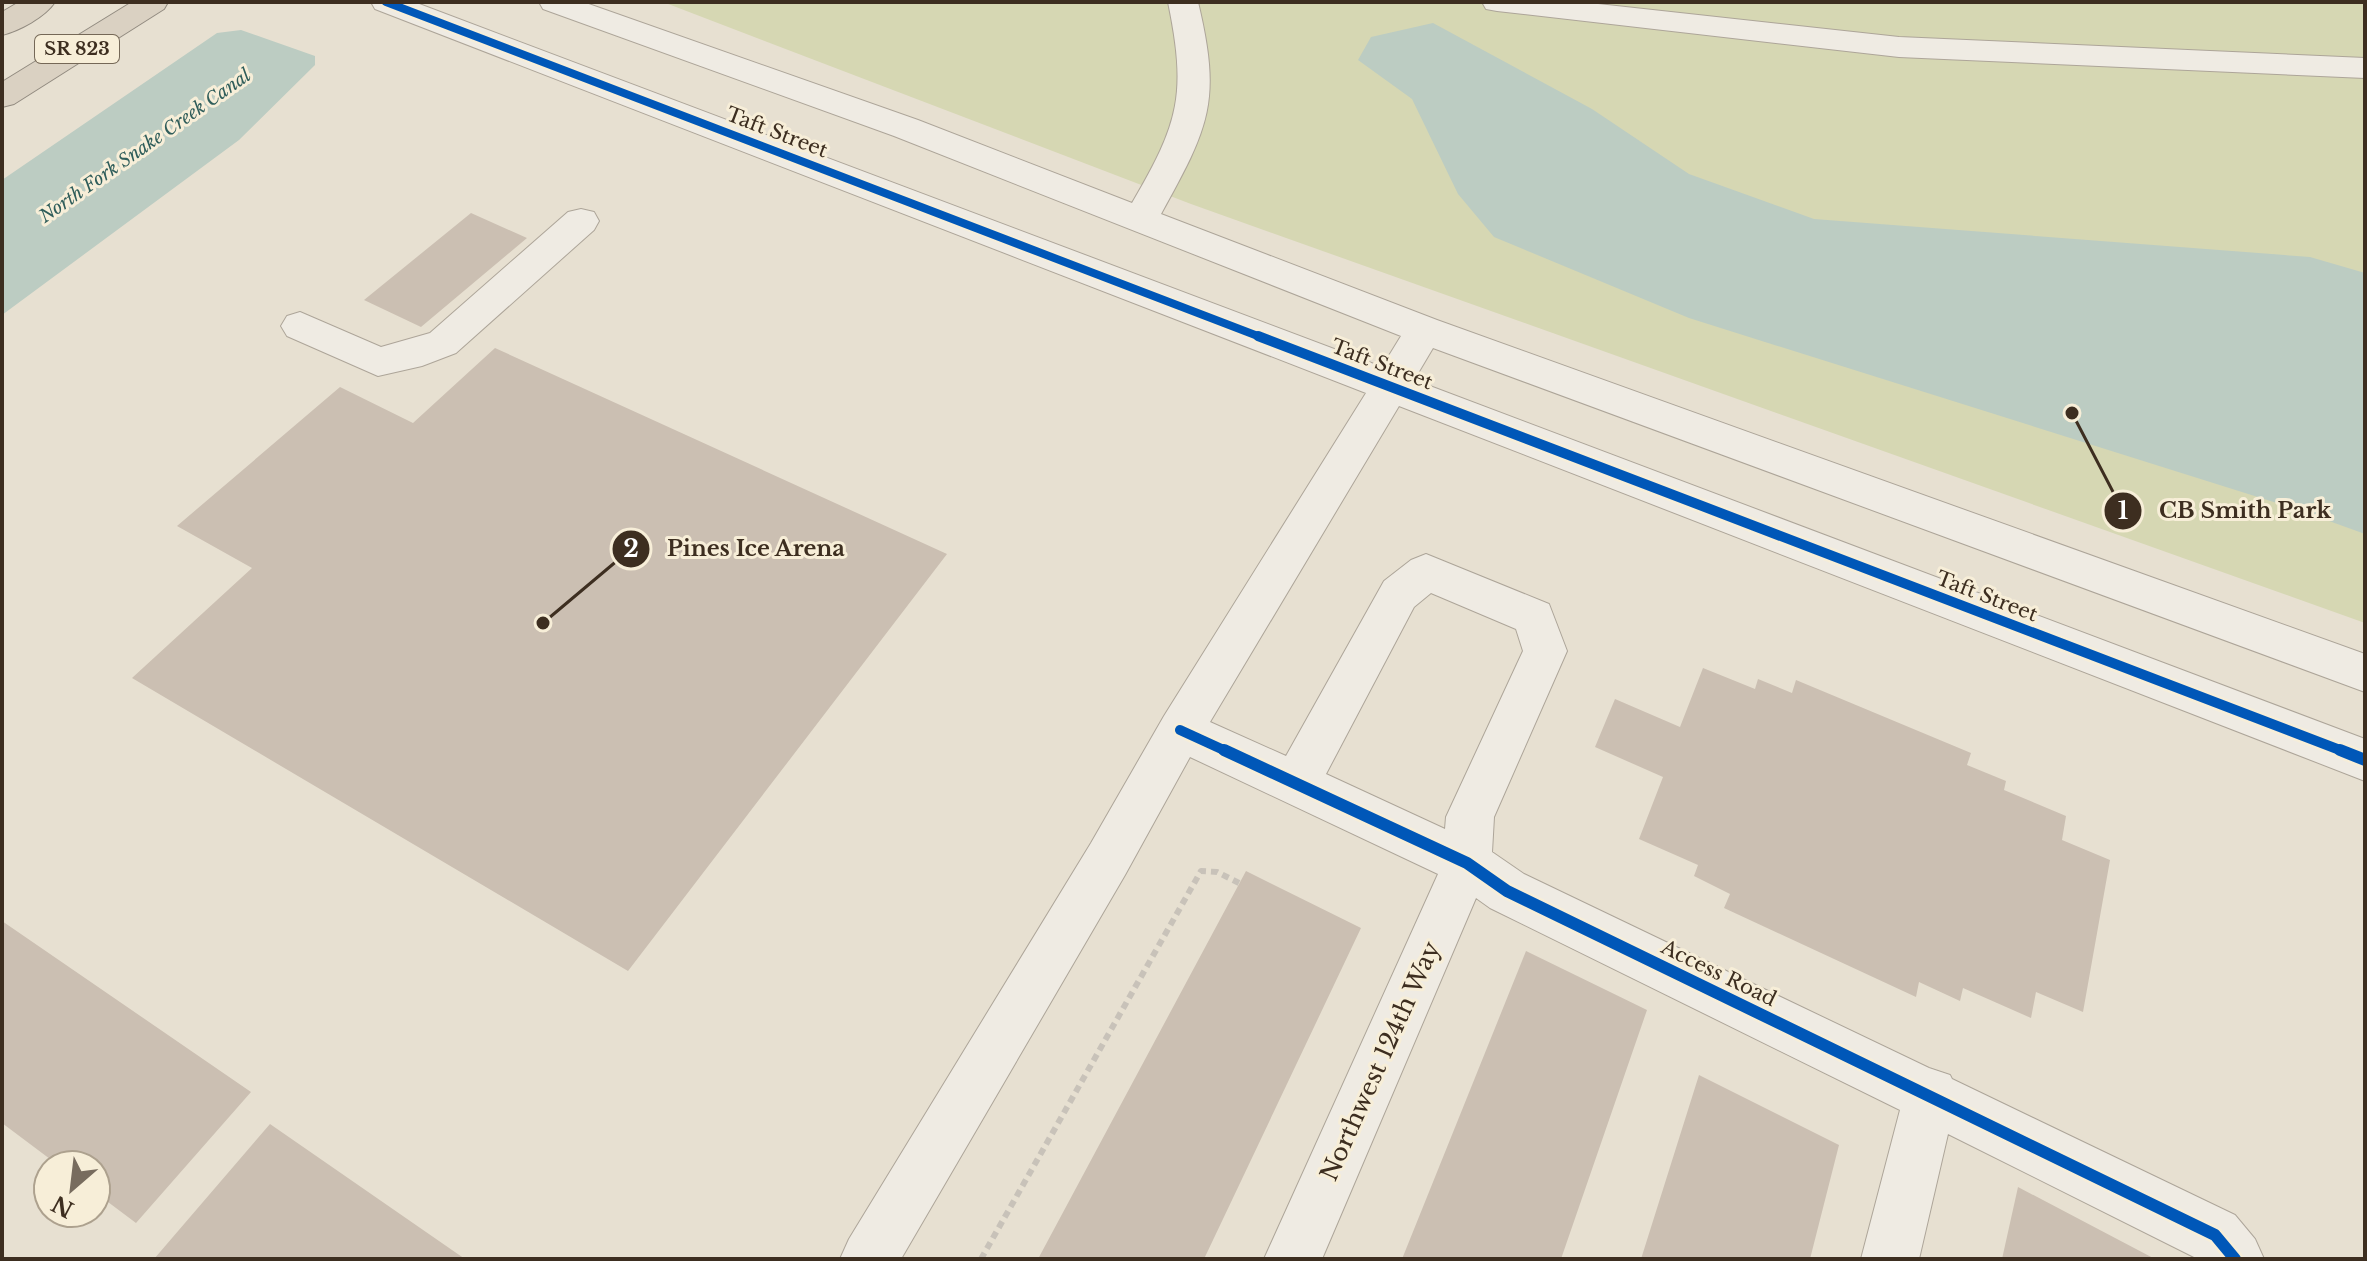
<svg xmlns="http://www.w3.org/2000/svg" width="2367" height="1261" font-family="'Libre Baskerville',serif">
  <style>
    .green { fill: #d6d7b3 }
    .water { fill: #bcccc2 }
    .building { fill: #cbbfb2 }
    .lines { fill: none; stroke-linecap: round; stroke-linejoin: round }
    .minor-casing { stroke: #ada599; stroke-width: 2 }
    .highway-casing { stroke: #928b80; stroke-width: 2 }
    .path { stroke: #c8c2b9; stroke-width: 6; stroke-dasharray: 7 5; stroke-linecap: butt }
    .minor { fill: #efebe3; fill-rule: evenodd }
    .highway { fill: #dad1c2; fill-rule: evenodd }
    .cycleway-far2-casing { stroke: #f7eed8; stroke-width: 12 }
    .cycleway-far1-casing { stroke: #f7eed8; stroke-width: 15 }
    .cycleway-casing { stroke: #f7eed8; stroke-width: 17 }
    .cycleway-far2 { stroke: #0057b8; stroke-width: 8 }
    .cycleway-far1 { stroke: #0057b8; stroke-width: 10 }
    .cycleway { stroke: #0057b8; stroke-width: 12 }
    .labels { text-anchor: middle; dominant-baseline: central; stroke-width: 6; stroke-linejoin: round; paint-order: stroke }
    .shield { fill: #f7eed8; stroke: #756857; stroke-width: 2 }
    .shield-label { font-size: 18px; font-weight: bold; fill: #3d2e20 }
    .far-water-label { font-size: 18px; font-style: italic; fill: #2f5d5a; stroke: #f7eed8 }
    .street-label { font-size: 20px; fill: #3d2e20; stroke: #f7eed8 }
    .near-street-label { font-size: 24px; fill: #3d2e20; stroke: #f7eed8 }
    .leader { fill: none; stroke: #3d2e20; stroke-width: 3 }
    .callout-dot { fill: #3d2e20; stroke: #f7eed8; stroke-width: 3 }
    .mark-label { font-size: 24px; text-anchor: middle; font-weight: bold; fill: #fff }
    .callout-label { font-size: 22px; text-anchor: middle; font-weight: bold; fill: #3d2e20; stroke: #f7eed8; stroke-width: 6; stroke-linejoin: round; paint-order: stroke }
  </style>
  <rect width="100%" height="100%" fill="#e7e0d1"/>
  <path class="green" d="M663,2H2365V623L1191,204Z"/>
  <path class="water" d="M1433,23L1592,109L1689,174L1814,219L2310,257L2365,273V534L2296,509L1689,318L1494,237L1458,194L1412,99L1358,60L1371,37Z
    M241,30L315,56V65L239,140L2,315V180L217,33Z"/>
  <path class="building" d="M471,213L527,238L421,327L364,300Z
    M495,348L947,554L628,971L132,678L252,568L177,526L340,387L413,423Z
    M1703,668L1755,689L1758,679L1792,693L1796,680L1971,753L1967,765L2006,781L2004,790L2066,816L2062,840L2110,860L2083,1012L2036,992L2031,1018L1963,988L1960,1001L1919,982L1916,997L1724,908L1730,894L1694,876L1698,865L1639,839L1663,777L1595,747L1615,699L1680,727Z
    M1246,871L1361,928L1204,1259H1038Z
    M2,921L251,1092L136,1223L96,1193V1165H58L2,1123Z
    M1526,951L1647,1010L1561,1259H1402Z
    M1699,1075L1839,1145L1810,1259H1641Z
    M270,1124L465,1259H154Z
    M2018,1187L2155,1259H2002Z"/>
  <g class="lines">
    <g class="minor-casing">
      <path id="minor" d="M371,2H414L1382,367L1401,336L894,136L543,9L539,2H583L918,120L1132,203C1179,123 1187,94 1168,2H1198C1222,102 1209,127 1161,214L1437,320L2365,654V692L1433,348L1414,380L2365,739V781L1399,406L1210,722L1286,756L1384,581L1411,560L1426,554L1549,604L1567,651L1494,817L1492,852L1524,874L1929,1068L1950,1075L1952,1079L2235,1215L2255,1239L2264,1259H2198L1948,1134L1919,1259H1861L1900,1110L1490,908L1476,898L1322,1259H1264L1438,874L1190,757L1125,875L901,1259H840L849,1239L1091,843L1164,716L1366,393L375,9ZM1431,593L1516,629L1523,651L1446,817L1445,829L1326,774L1414,607Z
        M1482,2H1580L1899,37L2365,58V78L1899,57L1497,11L1486,9Z
        M581,209L594,212L599,221L594,230L456,353L422,366L378,376L287,336L281,326L287,316L300,312L381,347L430,333L568,212Z"/>
    </g>
    <g class="highway-casing">
      <path id="highway" d="M19,2H55C45,17 19,31 2,35V12Z
        M132,2H168L164,9L14,104L2,107V82Z"/>
    </g>
    <path class="path" d="M981,1259L1201,871L1217,872L1239,883"/>
    <use href="#minor" class="minor"/>
    <use href="#highway" class="highway"/>
    <g class="cycleway-far2-casing">
      <path id="cycleway-far2" d="M386,2L1263,338"/>
    </g>
    <g class="cycleway-far1-casing">
      <path id="cycleway-far1" d="M1258,336L2345,752
        M1180,730L1228,752"/>
    </g>
    <g class="cycleway-casing">
      <path id="cycleway" d="M1224,750L1467,863L1507,891L2215,1235L2235,1259
        M2340,750L2365,760"/>
    </g>
    <use href="#cycleway-far2" class="cycleway-far2"/>
    <use href="#cycleway-far1" class="cycleway-far1"/>
    <use href="#cycleway" class="cycleway"/>
  </g>
  <g class="labels">
    <rect class="shield" x="35" y="35" width="84" height="28" rx="6"/>
    <g class="shield-label">
      <text x="77" y="49">SR 823</text>
    </g>
    <g class="far-water-label">
      <text transform="translate(145 146) rotate(-35)">North Fork Snake Creek Canal</text>
    </g>
    <g class="street-label">
      <text transform="translate(777 132) rotate(21)">Taft Street</text>
      <text transform="translate(1382 364) rotate(21)">Taft Street</text>
      <text transform="translate(1987 596) rotate(21)">Taft Street</text>
      <text transform="translate(1719 973) rotate(26)">Access Road</text>
    </g>
    <g class="near-street-label">
      <text transform="translate(1380 1061) rotate(-66)">Northwest 124th Way</text>
    </g>
  </g>
  <path class="leader" d="M2072 413L2123 511M543 623L631 549"/>
  <g class="callout-dot">
    <circle cx="2072" cy="413" r="8"/>
    <circle cx="543" cy="623" r="8"/>
    <circle cx="2123" cy="511" r="20"/>
    <circle cx="631" cy="549" r="20"/>
  </g>
  <g class="mark-label">
    <text x="2123" y="519">1</text>
    <text x="631" y="557">2</text>
  </g>
  <g class="callout-label">
    <text x="2245" y="518">CB Smith Park</text>
    <text x="756" y="556">Pines Ice Arena</text>
  </g>
  <rect width="2367" height="1261" fill="none" stroke="#3d2e20" stroke-width="8"/>
  <g transform="translate(72 1189) rotate(208)"><circle r="38" fill="#f7eed8" stroke="#ada18e" stroke-width="2"/>
  <path d="M0-6L14 30L0 20L-14 30Z" fill="#786c5e"/>
  <text y="-12" font-size="22" font-weight="bold" text-anchor="middle" fill="#3d2e20">N</text>
  </g>
</svg>
